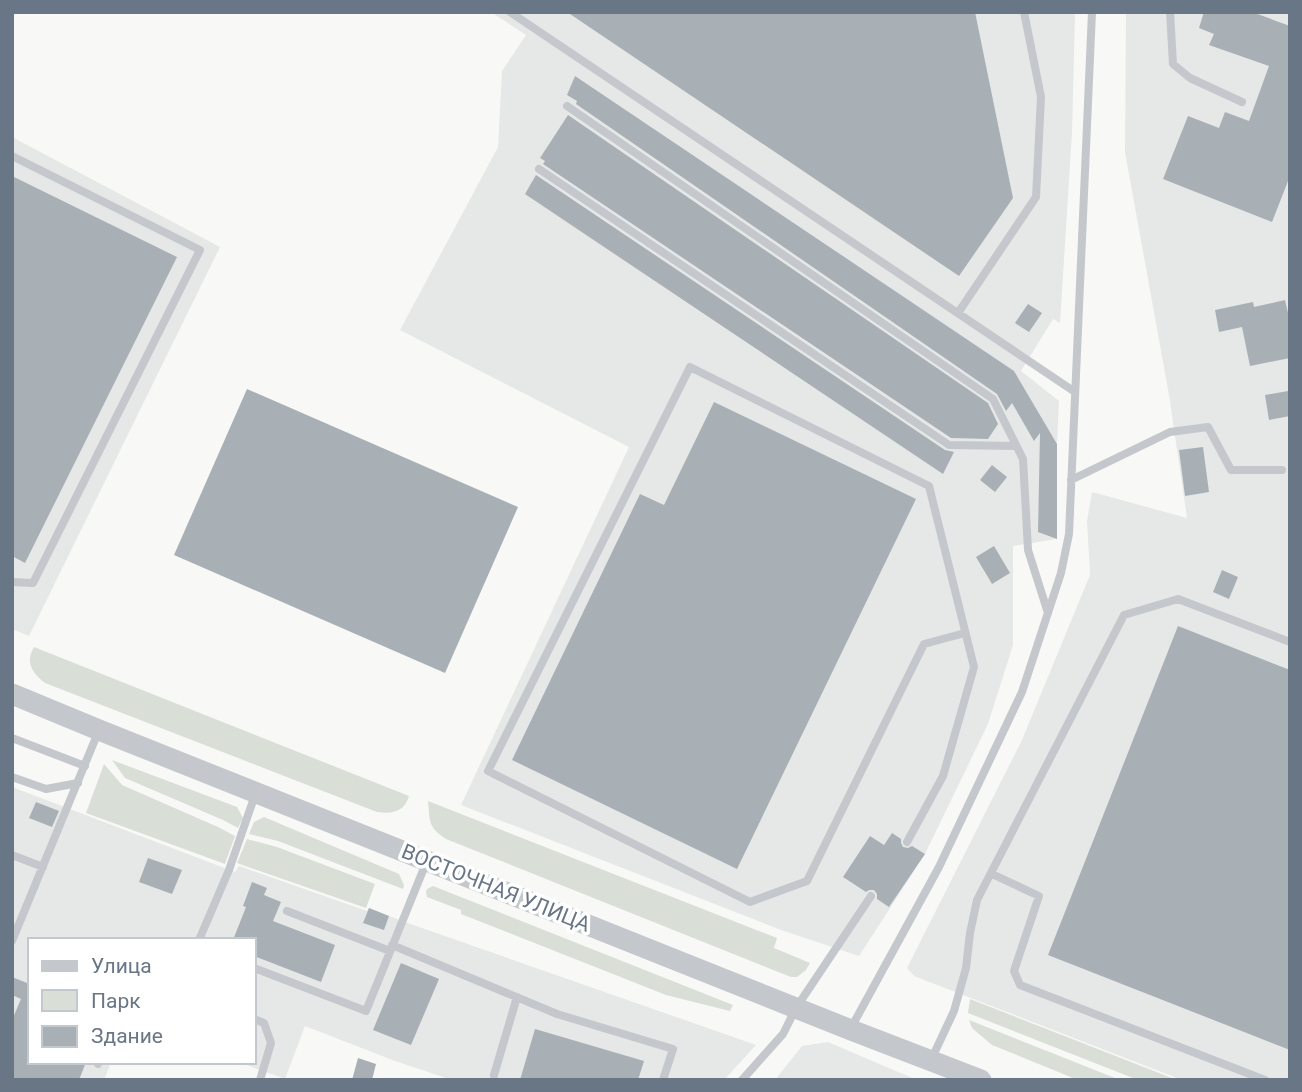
<svg xmlns="http://www.w3.org/2000/svg" width="1302" height="1092" font-family="Roboto,sans-serif">
  <style>
    .built { fill: #e6e7e7 }
    .green { fill: #d9dfd7 }
    .building { fill: #a8b0b6 }
    .lines { fill: none; stroke-linecap: round; stroke-linejoin: round }
    .service { stroke: #c4c7cb; stroke-width: 8 }
    .tertiary { stroke: #c4c7cb; stroke-width: 21 }
    .labels { text-anchor: middle; dominant-baseline: central; stroke-width: 7; stroke-linejoin: round; paint-order: stroke }
    .street-label { font-size: 21px; fill: #687685; stroke: #fff }
  </style>
  <rect width="100%" height="100%" fill="#f8f8f6"/>
  <path class="built" d="M491,12H1075L1072,133L1060,323L1053,319L1021,371L1059,401L1057,444V539L1013,546V645L988,724L925,854L859,956L781,930L461,805L629,447L400,330L498,147L502,71L526,35Z
    M1126,12H1290V1080H1182L914,976L907,968L1022,740L1090,575L1087,521L1092,492L1187,518L1169,395L1125,152Z
    M12,137L220,247L29,636L12,629Z
    M12,787L235,872L239,866L367,911L369,908L402,921L756,1045L724,1080H452L395,1061L305,1026L285,1079L238,1062H254V940H30V1062H111L104,1080H12Z
    M828,1042L917,1080H775L802,1046Z"/>
  <path class="green" d="M34,647L409,796C404,812 393,814 377,812L45,683C32,673 25,662 34,647Z
    M112,760L237,807L243,818L238,828L223,820L125,778Z
    M104,764L122,785L218,827L235,836L225,864L86,813Z
    M428,801L777,938L774,948L810,963L806,970L797,977H791L446,839C428,827 430,822 428,801Z
    M264,817L399,874L404,885L403,889L278,841L249,834L254,822Z
    M247,839L277,847L375,884L366,908L237,863Z
    M433,886L733,1005L730,1011L666,995L461,914V910L427,897L426,892L427,889Z
    M970,999L1177,1080H1138L968,1013Z
    M969,1020L1120,1080H1078L992,1045L972,1028Z"/>
  <path class="building" d="M567,12H975L1013,198L959,276Z
    M1204,12H1252L1290,26V176L1272,222L1163,179L1188,116L1219,128L1225,112L1249,121L1269,66L1209,45L1214,34L1199,28Z
    M575,76L1014,371L1057,444V539L1038,532L1040,433L1034,441L1012,403L1006,411L997,394L576,104L577,101L567,95Z
    M568,115L988,403L998,424L988,439L951,438L543,164L545,161L540,158Z
    M536,175L945,450L954,452L943,474L525,194Z
    M12,176L177,257L25,563L12,556Z
    M1285,300L1290,321V358L1250,366L1242,327L1219,332L1215,310L1253,302L1254,307Z
    M1028,304L1042,313L1029,332L1015,323Z
    M247,389L518,507L445,673L174,555Z
    M1288,391L1290,416L1269,420L1265,395Z
    M714,402L916,499L737,869L512,760L640,494L664,505Z
    M1203,447L1209,492L1185,496L1179,450Z
    M992,465L1007,477L995,492L980,480Z
    M994,546L1010,573L992,584L976,557Z
    M1222,570L1238,577L1229,599L1213,592Z
    M1178,626L1290,670V1050L1048,955Z
    M36,802L59,811L52,827L29,818Z
    M892,833L901,839V843L903,847L908,848L912,846L925,854L889,907L877,899V894L874,890H869L866,892L843,877L870,836L884,845Z
    M148,858L182,870L172,894L139,882Z
    M252,882L267,888L264,895L281,902L273,921L335,945L321,982L254,956V940H233L246,907L243,906Z
    M369,908L389,916L384,930L363,923Z
    M401,963L439,979L411,1045L373,1030Z
    M12,977L27,983L30,978V1062H86L79,1080H12V1020L21,999L12,995Z
    M535,1029L644,1061L638,1080H520Z
    M358,1058L376,1064L372,1080H352Z"/>
  <g class="lines">
    <path class="service" d="M510,12L1075,392
      M1170,12L1173,64L1190,78L1242,102
      M567,106L993,399L1023,459L1028,550L1048,613
      M12,156L200,250L33,583L12,582
      M539,169L949,445L1016,446
      M958,313L1036,197L1041,97L1024,12
      M1071,480L1170,432L1208,427L1231,470H1282
      M12,738L85,766
      M12,777L46,789L78,783
      M907,842L943,776L974,667L929,486L690,367L488,771L750,902L807,881L924,644L965,633
      M12,855L43,867
      M992,874L1039,896L1014,971L1020,985L1265,1080
      M287,911L390,951
      M199,940L229,870L256,792
      M12,941L99,730
      M392,945L557,1014L673,1049L663,1080
      M254,968L366,1011L426,863
      M254,1019L264,1023L271,1043L260,1080
      M851,1028L939,867L1022,692L1061,573L1069,534L1092,12
      M932,1058L954,1011L966,968L970,933L977,900L1124,615L1178,599L1290,642
      M98,1064L99,1062
      M494,1075L517,997
      M742,1080L783,1034L796,1008L871,896"/>
    <path class="tertiary" d="M12,694L99,730L851,1030L981,1080"/>
  </g>
  <g class="labels">
    <g class="street-label">
      <text transform="translate(496 888) rotate(22)">ВОСТОЧНАЯ УЛИЦА</text>
    </g>
  </g>
  <rect width="1302" height="1092" fill="none" stroke="#687685" stroke-width="28"/>
  <rect x="28" y="938" width="228" height="126" fill="#ffffff" stroke="#c3c8ce" stroke-width="2"/>
  <rect x="42" y="961" width="35" height="10" fill="#c4c7cb" stroke="#c3c8ce" stroke-width="2"/>
  <text x="91" y="973" font-size="21" fill="#687685">Улица</text>
  <rect x="42" y="990" width="35" height="21" fill="#d9dfd7" stroke="#c3c8ce" stroke-width="2"/>
  <text x="91" y="1008" font-size="21" fill="#687685">Парк</text>
  <rect x="42" y="1026" width="35" height="21" fill="#a8b0b6" stroke="#c3c8ce" stroke-width="2"/>
  <text x="91" y="1043" font-size="21" fill="#687685">Здание</text>
</svg>
